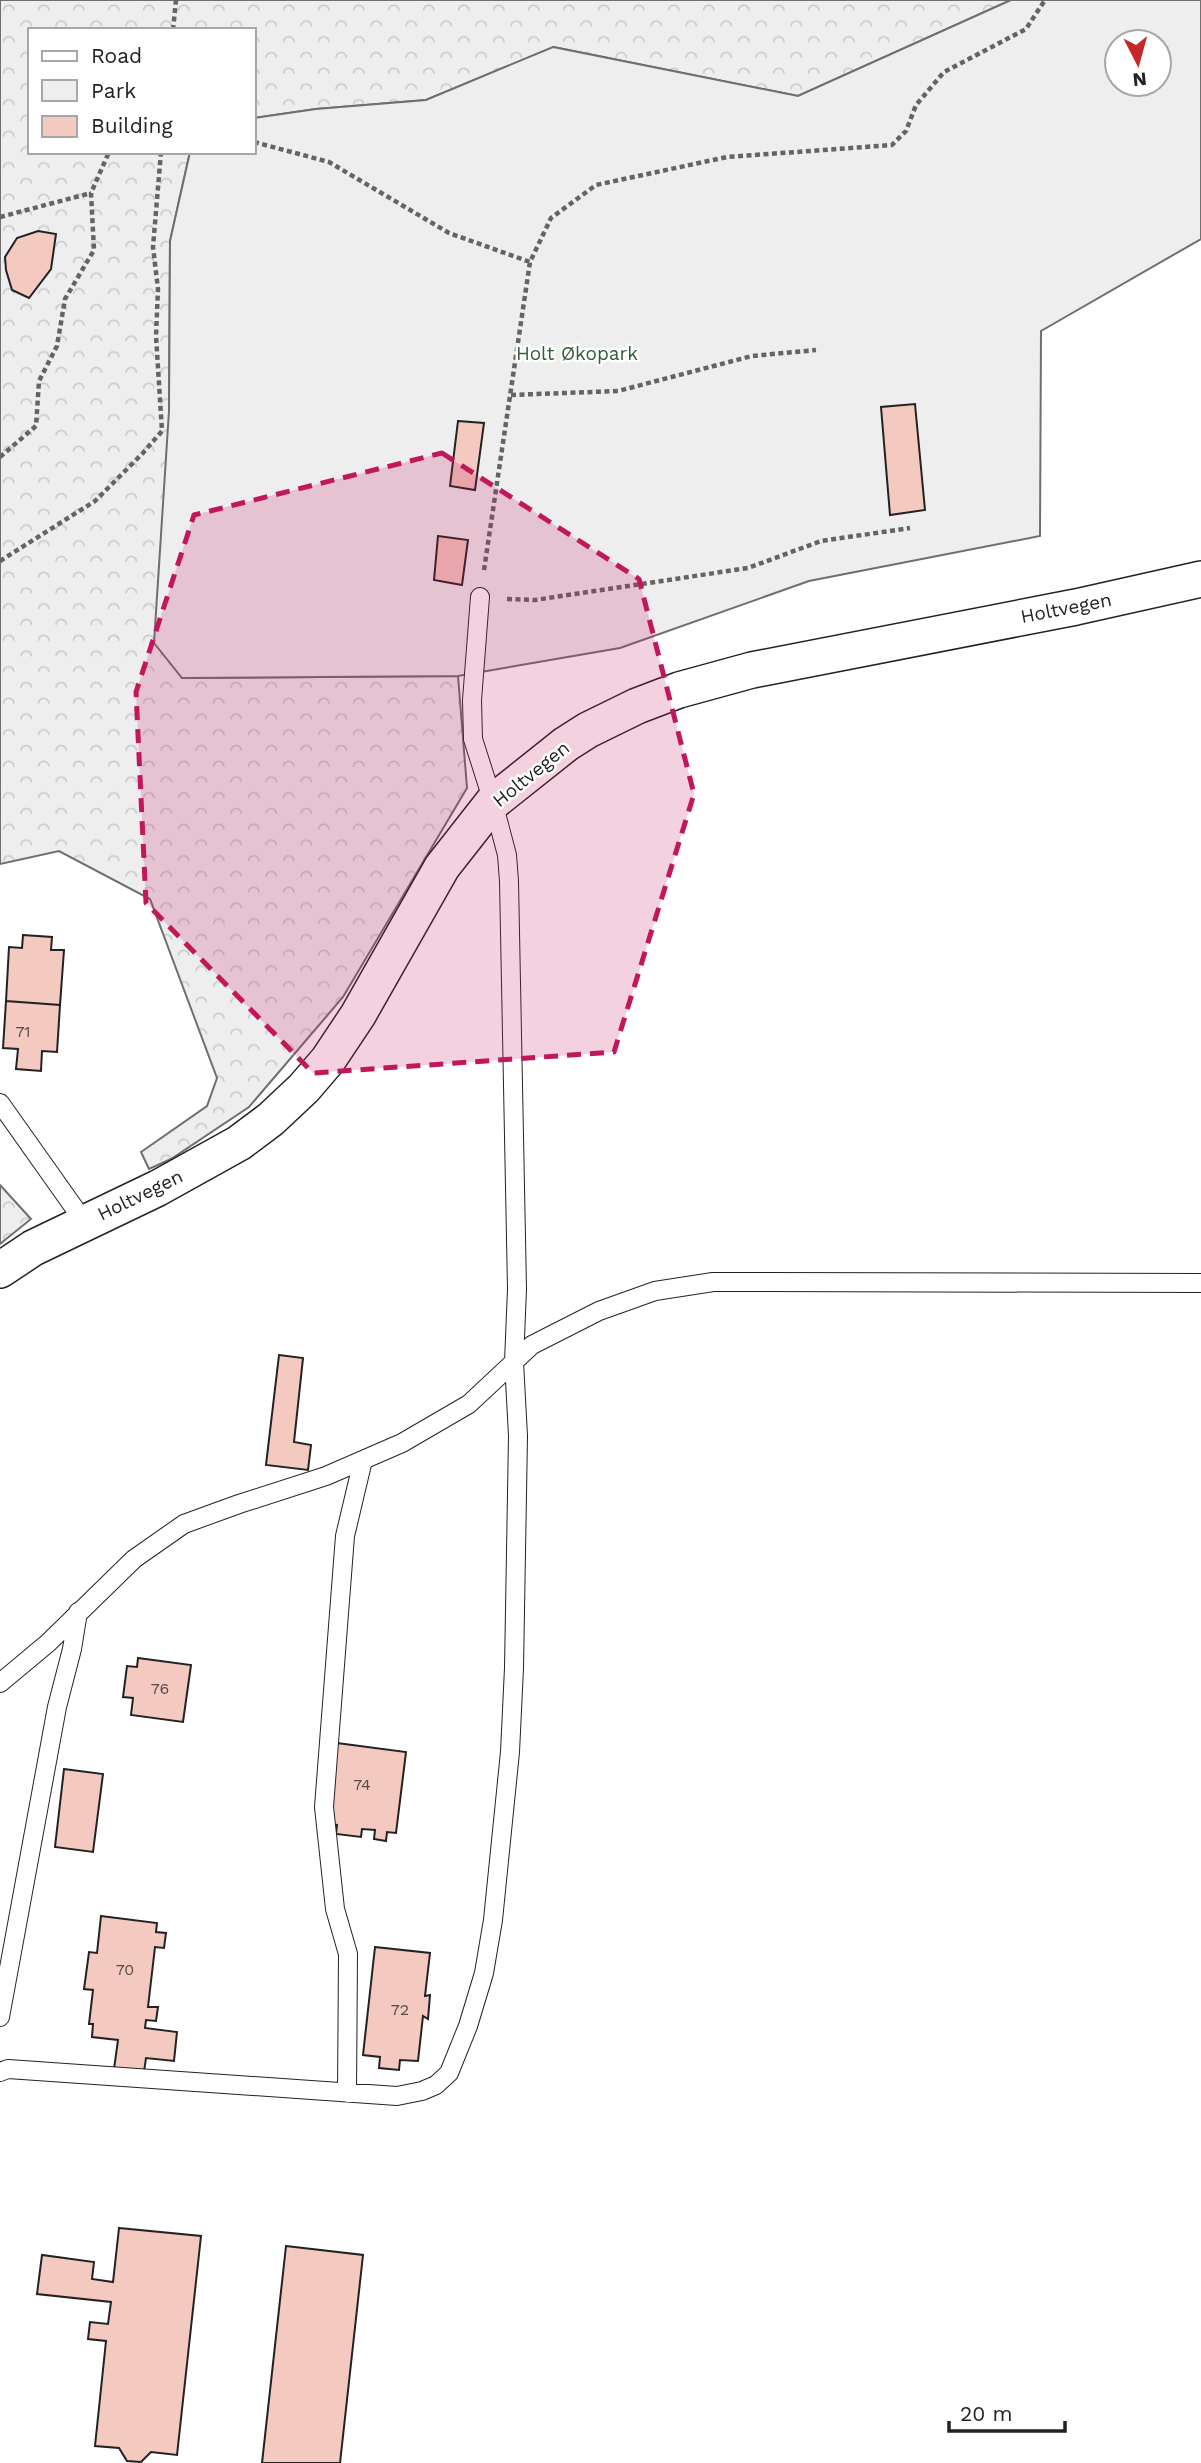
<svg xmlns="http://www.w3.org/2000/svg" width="1201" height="2463" font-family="'Work Sans',sans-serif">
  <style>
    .forest { fill: url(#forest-crowns); stroke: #6f6f6f; stroke-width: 2 }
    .green { fill: #eee; stroke: #6f6f6f; stroke-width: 2; fill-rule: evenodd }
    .building { fill: #f3c9c0; stroke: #222; stroke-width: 2 }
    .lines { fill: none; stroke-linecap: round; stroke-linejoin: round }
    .lane-casing { stroke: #222; stroke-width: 20 }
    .street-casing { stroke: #222; stroke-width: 38 }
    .path { stroke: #646464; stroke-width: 4.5; stroke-dasharray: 5 3.5; stroke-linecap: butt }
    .lane { stroke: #fff; stroke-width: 18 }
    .street { stroke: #fff; stroke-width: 35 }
    .marked { fill: #c2185b; fill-opacity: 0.2; stroke: #c2185b; stroke-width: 5; stroke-dasharray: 14 9; stroke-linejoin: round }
    .labels { text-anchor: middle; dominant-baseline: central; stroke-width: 5; stroke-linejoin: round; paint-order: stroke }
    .number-label { font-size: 16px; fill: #564c4a }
    .park-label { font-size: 19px; fill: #2f5e38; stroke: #fff }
    .street-label { font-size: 19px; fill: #222; stroke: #fff }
  </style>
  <defs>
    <pattern id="forest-crowns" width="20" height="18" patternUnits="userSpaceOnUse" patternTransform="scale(1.75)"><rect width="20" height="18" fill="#eee"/><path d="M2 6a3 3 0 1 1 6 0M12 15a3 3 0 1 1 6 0" fill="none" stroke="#ccc"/></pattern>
  </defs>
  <rect width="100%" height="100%" fill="#fff"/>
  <path class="forest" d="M0,0H1011L798,96L554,47L426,100L316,109L254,118V30H30V152H190L170,241L169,411L182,678L458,676L467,788L343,997L249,1107L171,1159L149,1169L141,1152L207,1106L217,1078L150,899L59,851L0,864Z
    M0,1185L31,1219L0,1244Z"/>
  <path class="green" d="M1011,0H1201V239L1041,331L1040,536L809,581L620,648L458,676L182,678L154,643L169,411L170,241L190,152H254V118L316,109L426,100L553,47L798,96ZM1117,42H1159V84H1117Z"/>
  <path class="building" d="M38,231L56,234L51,269L29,298L12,290L6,270L5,257L17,238Z
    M915,404L925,510L890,515L881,407Z
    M458,421L484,423L475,490L450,486Z
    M438,536L468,540L462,585L434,580Z
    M23,935L52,937L51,950H64L60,1005L6,1001L9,947L22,948Z
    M6,1001L60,1005L57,1052L42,1051L41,1071L16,1069L18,1049L3,1048Z
    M279,1355L303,1358L294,1442L311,1445L308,1470L266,1465Z
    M138,1658L191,1665L183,1722L131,1715L133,1698L123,1697L127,1666L137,1667Z
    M337,1743L406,1752L396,1833L387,1832L386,1841L374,1839L375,1830L362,1829L361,1837L336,1834L337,1825L327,1824Z
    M64,1769L103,1774L93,1852L55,1847Z
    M101,1916L157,1923L156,1932L166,1933L164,1948L155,1947L148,2007H158L156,2021L146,2020L145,2028L177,2032L174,2061L146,2058L144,2072L114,2069L118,2040L92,2037L93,2024H89L93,1990L84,1989L89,1952L97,1953Z
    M375,1947L430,1953L425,1996L430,1995L428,2019L423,2016L418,2061L400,2060L399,2070L379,2068L380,2057L363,2055Z
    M119,2228L201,2236L177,2455L151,2452L141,2462L127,2461L119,2448L95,2446L106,2341L88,2339L90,2322L108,2324L111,2302L37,2294L42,2255L94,2262L92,2279L113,2282Z
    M286,2246L363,2255L340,2463H262Z"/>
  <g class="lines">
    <g class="lane-casing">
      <path id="lane" d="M0,1103L85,1223
        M0,1683L48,1643L134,1559L184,1524L239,1504L326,1476L402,1443L469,1404L532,1345L599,1311L655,1291L713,1282L1201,1283
        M0,2017L57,1707L72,1649L78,1612
        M0,2072L8,2069L397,2096L422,2091L436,2085L449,2073L468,2026L484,1973L493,1920L510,1752L514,1668L518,1436L514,1362L517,1289L509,881L507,855L493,802L473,739L472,700L480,597
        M347,2093L348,1954L335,1909L324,1807L345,1536L363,1460"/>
    </g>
    <g class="street-casing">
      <path id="street" d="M0,1270L33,1248L158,1188L239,1143L271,1119L304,1088L328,1060L358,1015L442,867L493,802L566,744L588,730L637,706L679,690L752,670L1076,607L1201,579"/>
    </g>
    <path class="path" d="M173,30L176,0
      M254,142L329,162L449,233L530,262
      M0,217L91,193
      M511,395L618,391L752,356L816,350
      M0,457L36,426L39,381L57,346L65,299L94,250L91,193L109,152
      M0,561L95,501L142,454L162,431L156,336L158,289L153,247L161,152
      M484,570L530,262L551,218L596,185L727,157L892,145L906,131L916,105L944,72L1026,29L1045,0
      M507,599L535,600L748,568L821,541L910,528"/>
    <use href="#lane" class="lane"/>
    <use href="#street" class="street"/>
  </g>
  <path class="marked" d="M442,453L639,579L694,794L614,1052L313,1073L146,903L136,692L194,515Z"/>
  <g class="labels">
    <g class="number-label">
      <text x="23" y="1031">71</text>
      <text x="160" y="1688">76</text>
      <text x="362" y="1784">74</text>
      <text x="125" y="1969">70</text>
      <text x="400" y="2009">72</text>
    </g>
    <g class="park-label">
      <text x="577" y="353">Holt Økopark</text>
    </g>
    <g class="street-label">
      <text transform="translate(1066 608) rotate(-11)">Holtvegen</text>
      <text transform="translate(531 774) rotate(-39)">Holtvegen</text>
      <text transform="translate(140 1195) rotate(-26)">Holtvegen</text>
    </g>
  </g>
  <rect x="28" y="28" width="228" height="126" fill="#ffffff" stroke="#a7a7a7" stroke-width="2"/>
  <rect x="42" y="51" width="35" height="10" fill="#ffffff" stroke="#a7a7a7" stroke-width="2"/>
  <text x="91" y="63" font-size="21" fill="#222222">Road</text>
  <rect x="42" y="80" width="35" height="21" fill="#eeeeee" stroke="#a7a7a7" stroke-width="2"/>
  <text x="91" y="98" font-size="21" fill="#222222">Park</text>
  <rect x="42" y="116" width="35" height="21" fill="#f3c9c0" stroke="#a7a7a7" stroke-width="2"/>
  <text x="91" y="133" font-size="21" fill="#222222">Building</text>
  <g transform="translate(1138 63) rotate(174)"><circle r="33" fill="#ffffff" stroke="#a7a7a7" stroke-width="2"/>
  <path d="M0-5L12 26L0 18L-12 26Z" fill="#c62828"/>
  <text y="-10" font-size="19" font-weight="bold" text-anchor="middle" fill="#222222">N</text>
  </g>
  <path d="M949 2421v10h116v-10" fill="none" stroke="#222222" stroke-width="3.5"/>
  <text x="960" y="2421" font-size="21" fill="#222222" stroke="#ffffff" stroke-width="5" paint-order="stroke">20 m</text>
</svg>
